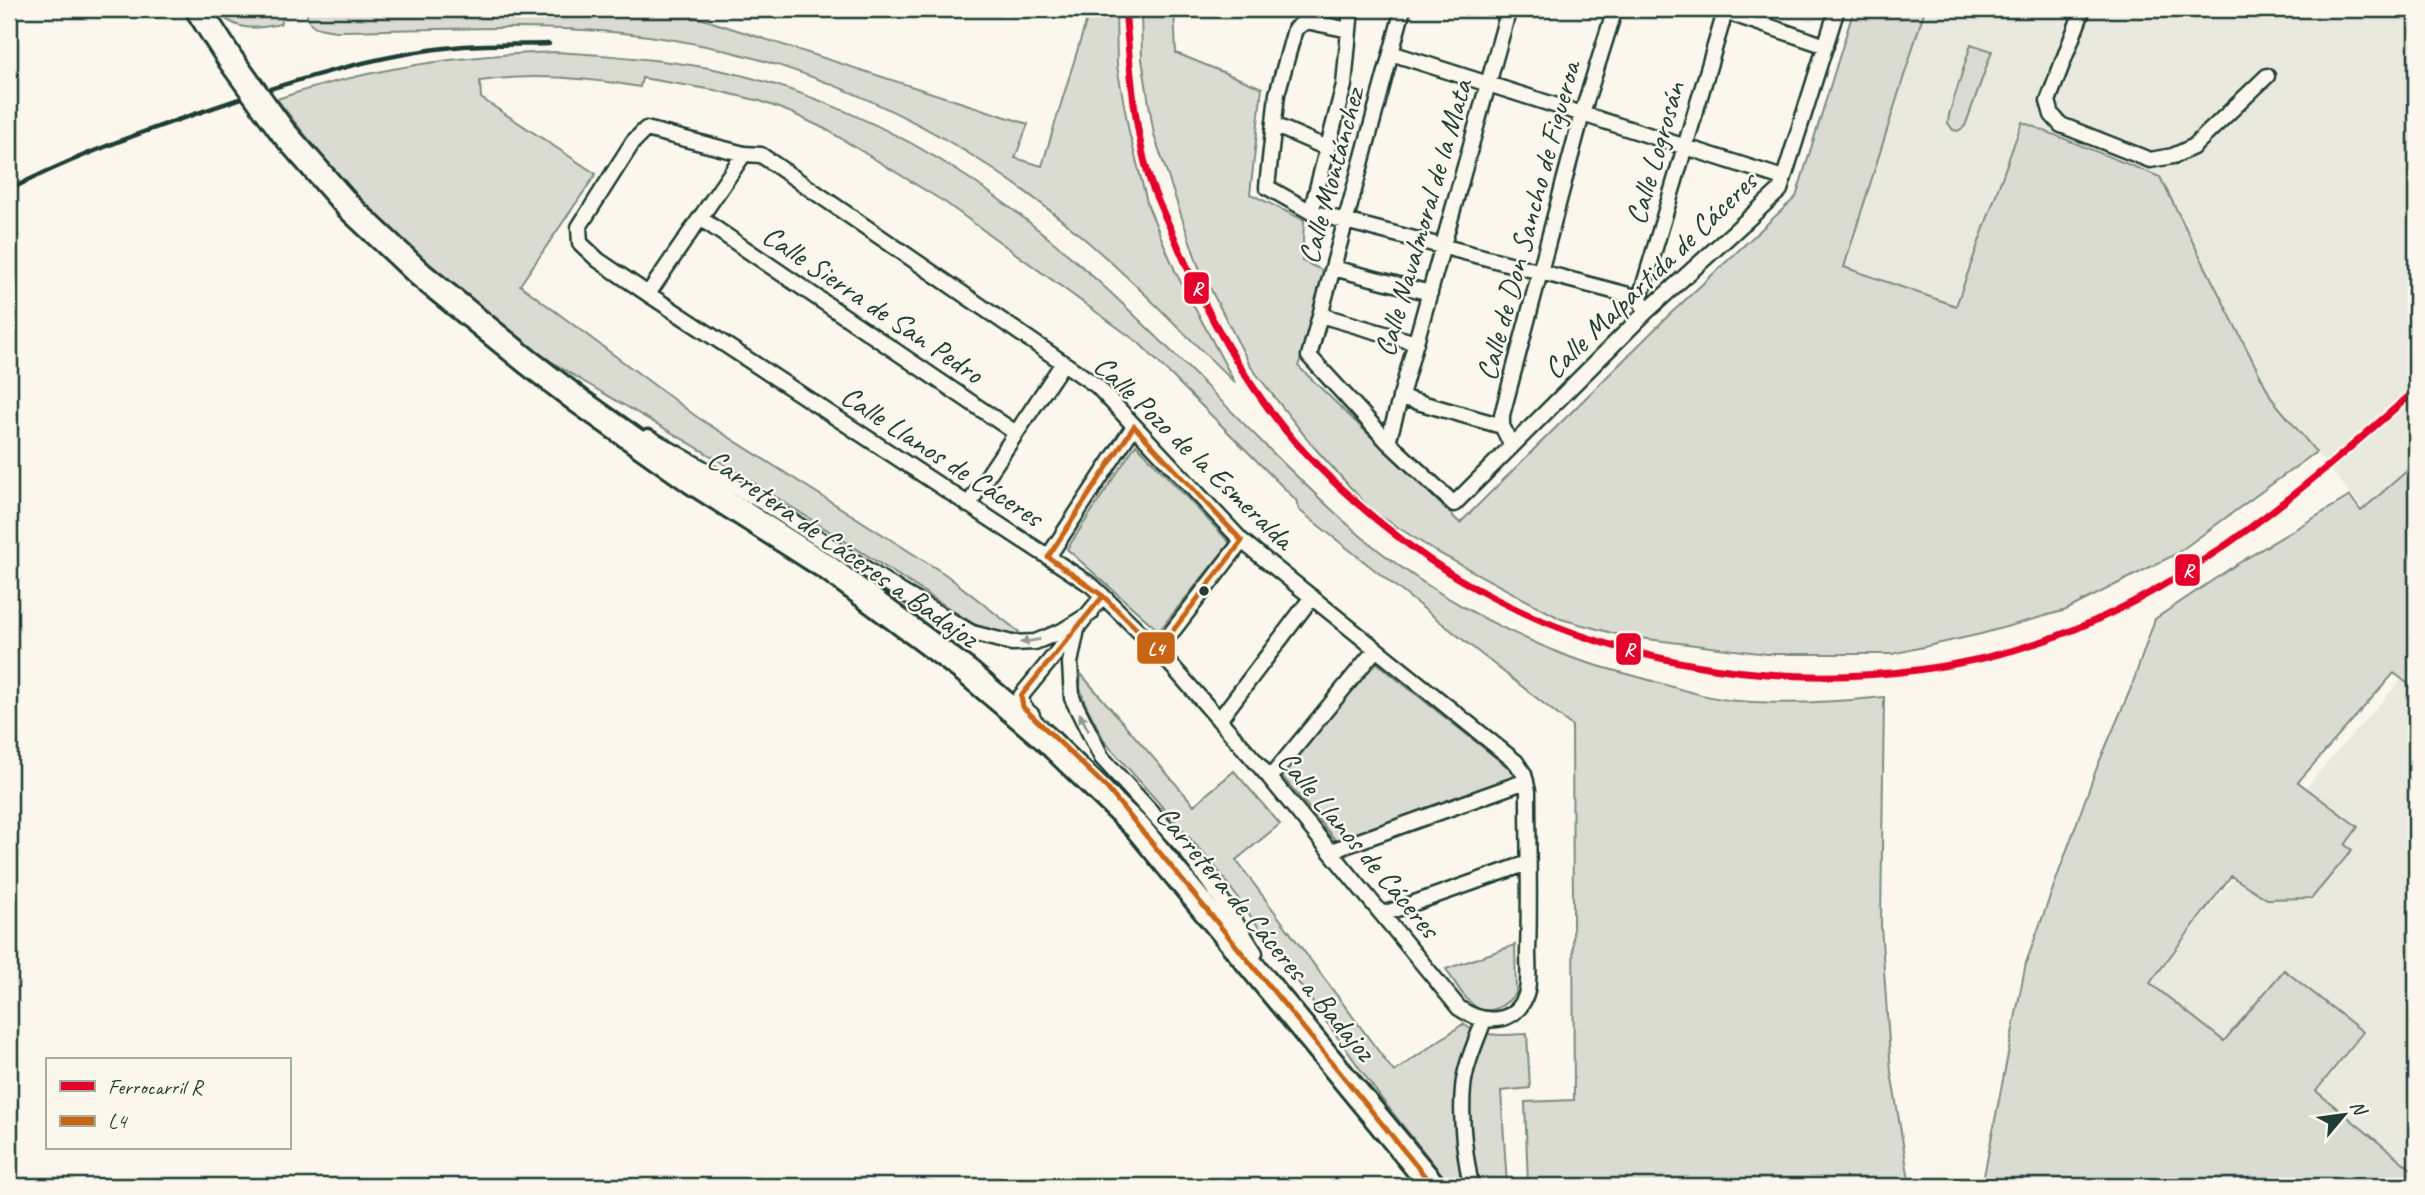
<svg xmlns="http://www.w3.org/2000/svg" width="2425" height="1195" font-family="Caveat,sans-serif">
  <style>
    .built { fill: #eae9de }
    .green { fill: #dbdcd1; stroke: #7d8c82; stroke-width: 2 }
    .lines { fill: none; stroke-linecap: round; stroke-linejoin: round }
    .street-casing { stroke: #1f3d34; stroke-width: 19 }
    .highway-casing { stroke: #1f3d34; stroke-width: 30 }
    .street { stroke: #fbf7ec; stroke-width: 14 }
    .highway { stroke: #fbf7ec; stroke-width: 24 }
    .rail { stroke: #1f3d34; stroke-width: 4.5 }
    .highway-bridge-casing { stroke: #1f3d34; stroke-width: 30; stroke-linecap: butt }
    .highway-bridge { stroke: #fbf7ec; stroke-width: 24 }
    .bus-1-casing { stroke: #fbf7ec; stroke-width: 10 }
    .bus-1 { stroke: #c86514; stroke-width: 5 }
    .rail-1-casing { stroke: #fbf7ec; stroke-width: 12 }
    .rail-1 { stroke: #e4002b; stroke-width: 7 }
    .oneway { fill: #8d9a90 }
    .bus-dot { fill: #1f3d34; stroke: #fbf7ec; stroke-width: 2.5 }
    .labels { text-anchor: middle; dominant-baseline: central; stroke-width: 5; stroke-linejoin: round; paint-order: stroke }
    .street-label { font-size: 30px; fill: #1f3d34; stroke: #fbf7ec }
    .line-badge { stroke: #fbf7ec; stroke-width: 2.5 }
    .badge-label { font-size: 19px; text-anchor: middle; font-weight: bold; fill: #fff }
  </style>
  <rect width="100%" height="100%" fill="#fbf7ec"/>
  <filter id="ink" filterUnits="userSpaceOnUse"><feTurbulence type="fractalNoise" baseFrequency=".0143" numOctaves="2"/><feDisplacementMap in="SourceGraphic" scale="14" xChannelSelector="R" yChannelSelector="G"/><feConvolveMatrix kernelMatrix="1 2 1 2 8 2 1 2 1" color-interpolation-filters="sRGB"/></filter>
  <g filter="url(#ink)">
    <path class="built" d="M1925,9H2416V573L2272,399L2160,176L2022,123L1956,307L1844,267Z
      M2402,679L2416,690V1180L2312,1095L2284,970L2224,1041L2149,983L2324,766Z"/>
    <path class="green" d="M215,9H288L280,24C253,30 234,31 215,9Z
      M306,9H678V11L1028,124L1015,158L1042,166L1090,9H1116L1117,66L1129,132L1148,206L1176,273L1235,383C1180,330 1128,274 1069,226C941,119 779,46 612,32C520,24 428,30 336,31C318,28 308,30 306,9Z
      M1141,9H1174L1176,53L1262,88L1250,194L1304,220L1302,261L1331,274L1298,366L1460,523L1668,316L1796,197L1854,9H1925L1844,267L1956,306L2022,122L2160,177L2272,399L2316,452L2176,554L2066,610L1981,634L1892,654H1767L1623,636L1561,619L1435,551L1371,510L1312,445L1251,367L1198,265L1154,135L1142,59Z
      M1971,44L1992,51L1965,126L1958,131L1953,130L1948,123L1949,115Z
      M556,52C607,55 659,59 709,68C798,85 896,129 970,179C1076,250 1166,346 1256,436C1290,470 1325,505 1362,537C1423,588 1493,627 1567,656C1593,666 1622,672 1649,680C1677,688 1709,699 1738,701C1787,705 1836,702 1884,697L1881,926L1891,1072L1910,1186H1777L1774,1183L1768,1186H1528L1525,1102L1574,1100L1572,726L1299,510L1296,500L1139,343L946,203L827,130L792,113L760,101L714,90L642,78L640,87C588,78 532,73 480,81L481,98L596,174L520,285L697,417L945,574L1019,632L1013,636L996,632L974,624C886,568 799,511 711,456C661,425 609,398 560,367C450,298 355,202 277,99C368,68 460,55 556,52Z
      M1136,444L1230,543L1159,631L1067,549Z
      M2416,463V553L2409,555L2416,561V690L2394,673L2298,782L2358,827L2345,845L2352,850L2312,898L2267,899L2231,876L2150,983L2224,1041L2284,970L2363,1032L2316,1091L2416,1173V1186H1982L2026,963L2097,767L2131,688L2155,619L2237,564L2350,496L2361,511Z
      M1364,653L1515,773V784L1341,847L1276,769Z
      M1081,674L1194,805L1234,771L1280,824L1236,860L1394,1072L1463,1024C1481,1038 1505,1035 1527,1034L1530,1088L1501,1091L1507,1186H1451L1381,1098L1217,869L1105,742L1085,703L1080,688Z
      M1515,945L1516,993C1482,1031 1466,1000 1446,969Z"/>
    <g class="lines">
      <g class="street-casing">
        <path id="street" d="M1351,9L1344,85L1311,212L1640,298
          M1403,9L1309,356L1388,442L1454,504L1646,312L1780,190L1837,9
          M1718,9L1826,46
          M2083,9L2048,101L2052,115L2061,125L2150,160L2173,156L2193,147L2267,76
          M1391,53L1783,178
          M1274,125L1327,148
          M646,129L744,154L761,155L1097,386L1242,541L1516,762L1524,774L1528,791C1528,844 1530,898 1528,952C1528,965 1530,982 1526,995C1515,1026 1482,1024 1459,1008L1270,778L1158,650L1103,596L1091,585L648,294L598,260L580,243L579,227L633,142Z
          M1311,212L1267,187L1277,94L1295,29L1306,21L1349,30
          M700,218L1016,433
          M1333,268L1430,293
          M648,294L744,154
          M1643,306L1640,298L1726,9
          M1320,315L1416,343
          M1400,397L1502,426
          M648,437L764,503L900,591L972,633L1012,643L1035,642L1062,631L1091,613
          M1388,442L1509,9
          M1512,446L1502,426V415L1582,114L1615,9
          M968,505L1063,363
          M1048,557L1134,426
          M1077,629L1070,663L1072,698L1102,758L1185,849L1221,899L1255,953
          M1158,650L1242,541
          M1032,715L1023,707L1021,696L1103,596
          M1219,720L1312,597
          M1270,778L1376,649
          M1331,851L1526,781
          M1383,914L1528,863
          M1471,1186C1465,1154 1460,1122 1463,1088C1465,1065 1476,1042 1484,1020"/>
      </g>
      <g class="highway-casing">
        <path id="highway" d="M283,132L348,206L421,275L528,362L579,401L692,481L828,568L966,671L1045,738L1138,828L1433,1186"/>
      </g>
      <use href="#street" class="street"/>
      <use href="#highway" class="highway"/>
      <path class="rail" d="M9,190C70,158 135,134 201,112C281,84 379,53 464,46C492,44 521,45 549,44"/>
      <g class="highway-bridge-casing">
        <path id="highway-bridge" d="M198,9L230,59L283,132"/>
      </g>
      <use href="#highway-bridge" class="highway-bridge"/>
      <g class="bus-1-casing">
        <path id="bus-1" d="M1134,426L1242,541L1158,650L1103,596L1048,557Z
          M1103,596L1021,696L1023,707L1106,787L1433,1186"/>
      </g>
      <use href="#bus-1" class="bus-1"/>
      <g class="rail-1-casing">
        <path id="rail-1" d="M1125,9C1130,62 1133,123 1148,174C1154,196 1166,217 1175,239C1207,316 1249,393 1307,455C1351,501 1401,543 1456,577C1634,685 1878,708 2073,630C2204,577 2311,482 2416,390"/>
      </g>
      <use href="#rail-1" class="rail-1"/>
    </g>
    <defs><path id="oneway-solid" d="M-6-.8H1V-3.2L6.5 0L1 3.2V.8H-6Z" transform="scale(1.75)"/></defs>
    <g class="oneway">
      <use href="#oneway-solid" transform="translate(1030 641) rotate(171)"/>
      <use href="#oneway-solid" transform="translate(1084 722) rotate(-117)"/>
    </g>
  </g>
  <circle class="bus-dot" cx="1204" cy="591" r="6"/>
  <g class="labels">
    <g class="street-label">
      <text transform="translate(1655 153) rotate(-74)">Calle Logrosán</text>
      <text transform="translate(1331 176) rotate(-75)">Calle Montánchez</text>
      <text transform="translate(1423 218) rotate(-74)">Calle Navalmoral de la Mata</text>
      <text transform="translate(1528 221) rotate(-75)">Calle de Don Sancho de Figueroa</text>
      <text transform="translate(1650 275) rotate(-44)">Calle Malpartida de Cáceres</text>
      <text transform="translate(873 304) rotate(34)">Calle Sierra de San Pedro</text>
      <text transform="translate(1194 452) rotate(44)">Calle Pozo de la Esmeralda</text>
      <text transform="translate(942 456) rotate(33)">Calle Llanos de Cáceres</text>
      <text transform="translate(843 548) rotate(35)">Carretera de Cáceres a Badajoz</text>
      <text transform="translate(1359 844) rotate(50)">Calle Llanos de Cáceres</text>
      <text transform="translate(1266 933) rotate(50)">Carretera de Cáceres a Badajoz</text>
    </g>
  </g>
  <g class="line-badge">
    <rect x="1183" y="271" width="27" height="34" rx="7" fill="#e4002b"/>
    <rect x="2174" y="553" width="27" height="34" rx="7" fill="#e4002b"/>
    <rect x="1136" y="631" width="40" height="34" rx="7" fill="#c86514"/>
    <rect x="1615" y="632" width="27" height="34" rx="7" fill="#e4002b"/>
  </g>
  <g class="badge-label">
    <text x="1197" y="295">R</text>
    <text x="2188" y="577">R</text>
    <text x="1156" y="655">L4</text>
    <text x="1629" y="656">R</text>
  </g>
  <rect width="2425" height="1195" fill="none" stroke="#fbf7ec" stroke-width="35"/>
  <rect x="18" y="18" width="2390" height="1160" fill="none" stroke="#1f3d34" stroke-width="2.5" filter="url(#ink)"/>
  <rect x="46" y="1058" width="245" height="91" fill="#fbf7ec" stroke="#a3ada2" stroke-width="2"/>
  <rect x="60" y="1081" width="35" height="10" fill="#e4002b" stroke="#a3ada2" stroke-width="2"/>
  <text x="108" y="1094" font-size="21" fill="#1f3d34">Ferrocarril R</text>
  <rect x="60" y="1116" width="35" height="10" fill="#c86514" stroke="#a3ada2" stroke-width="2"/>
  <text x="108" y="1128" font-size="21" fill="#1f3d34">L4</text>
  <g transform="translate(2344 1115) rotate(61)" stroke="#fbf7ec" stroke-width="5" paint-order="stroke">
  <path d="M0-5L12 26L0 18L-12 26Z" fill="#1f3d34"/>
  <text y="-10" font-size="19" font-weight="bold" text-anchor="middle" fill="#1f3d34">N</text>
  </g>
</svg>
